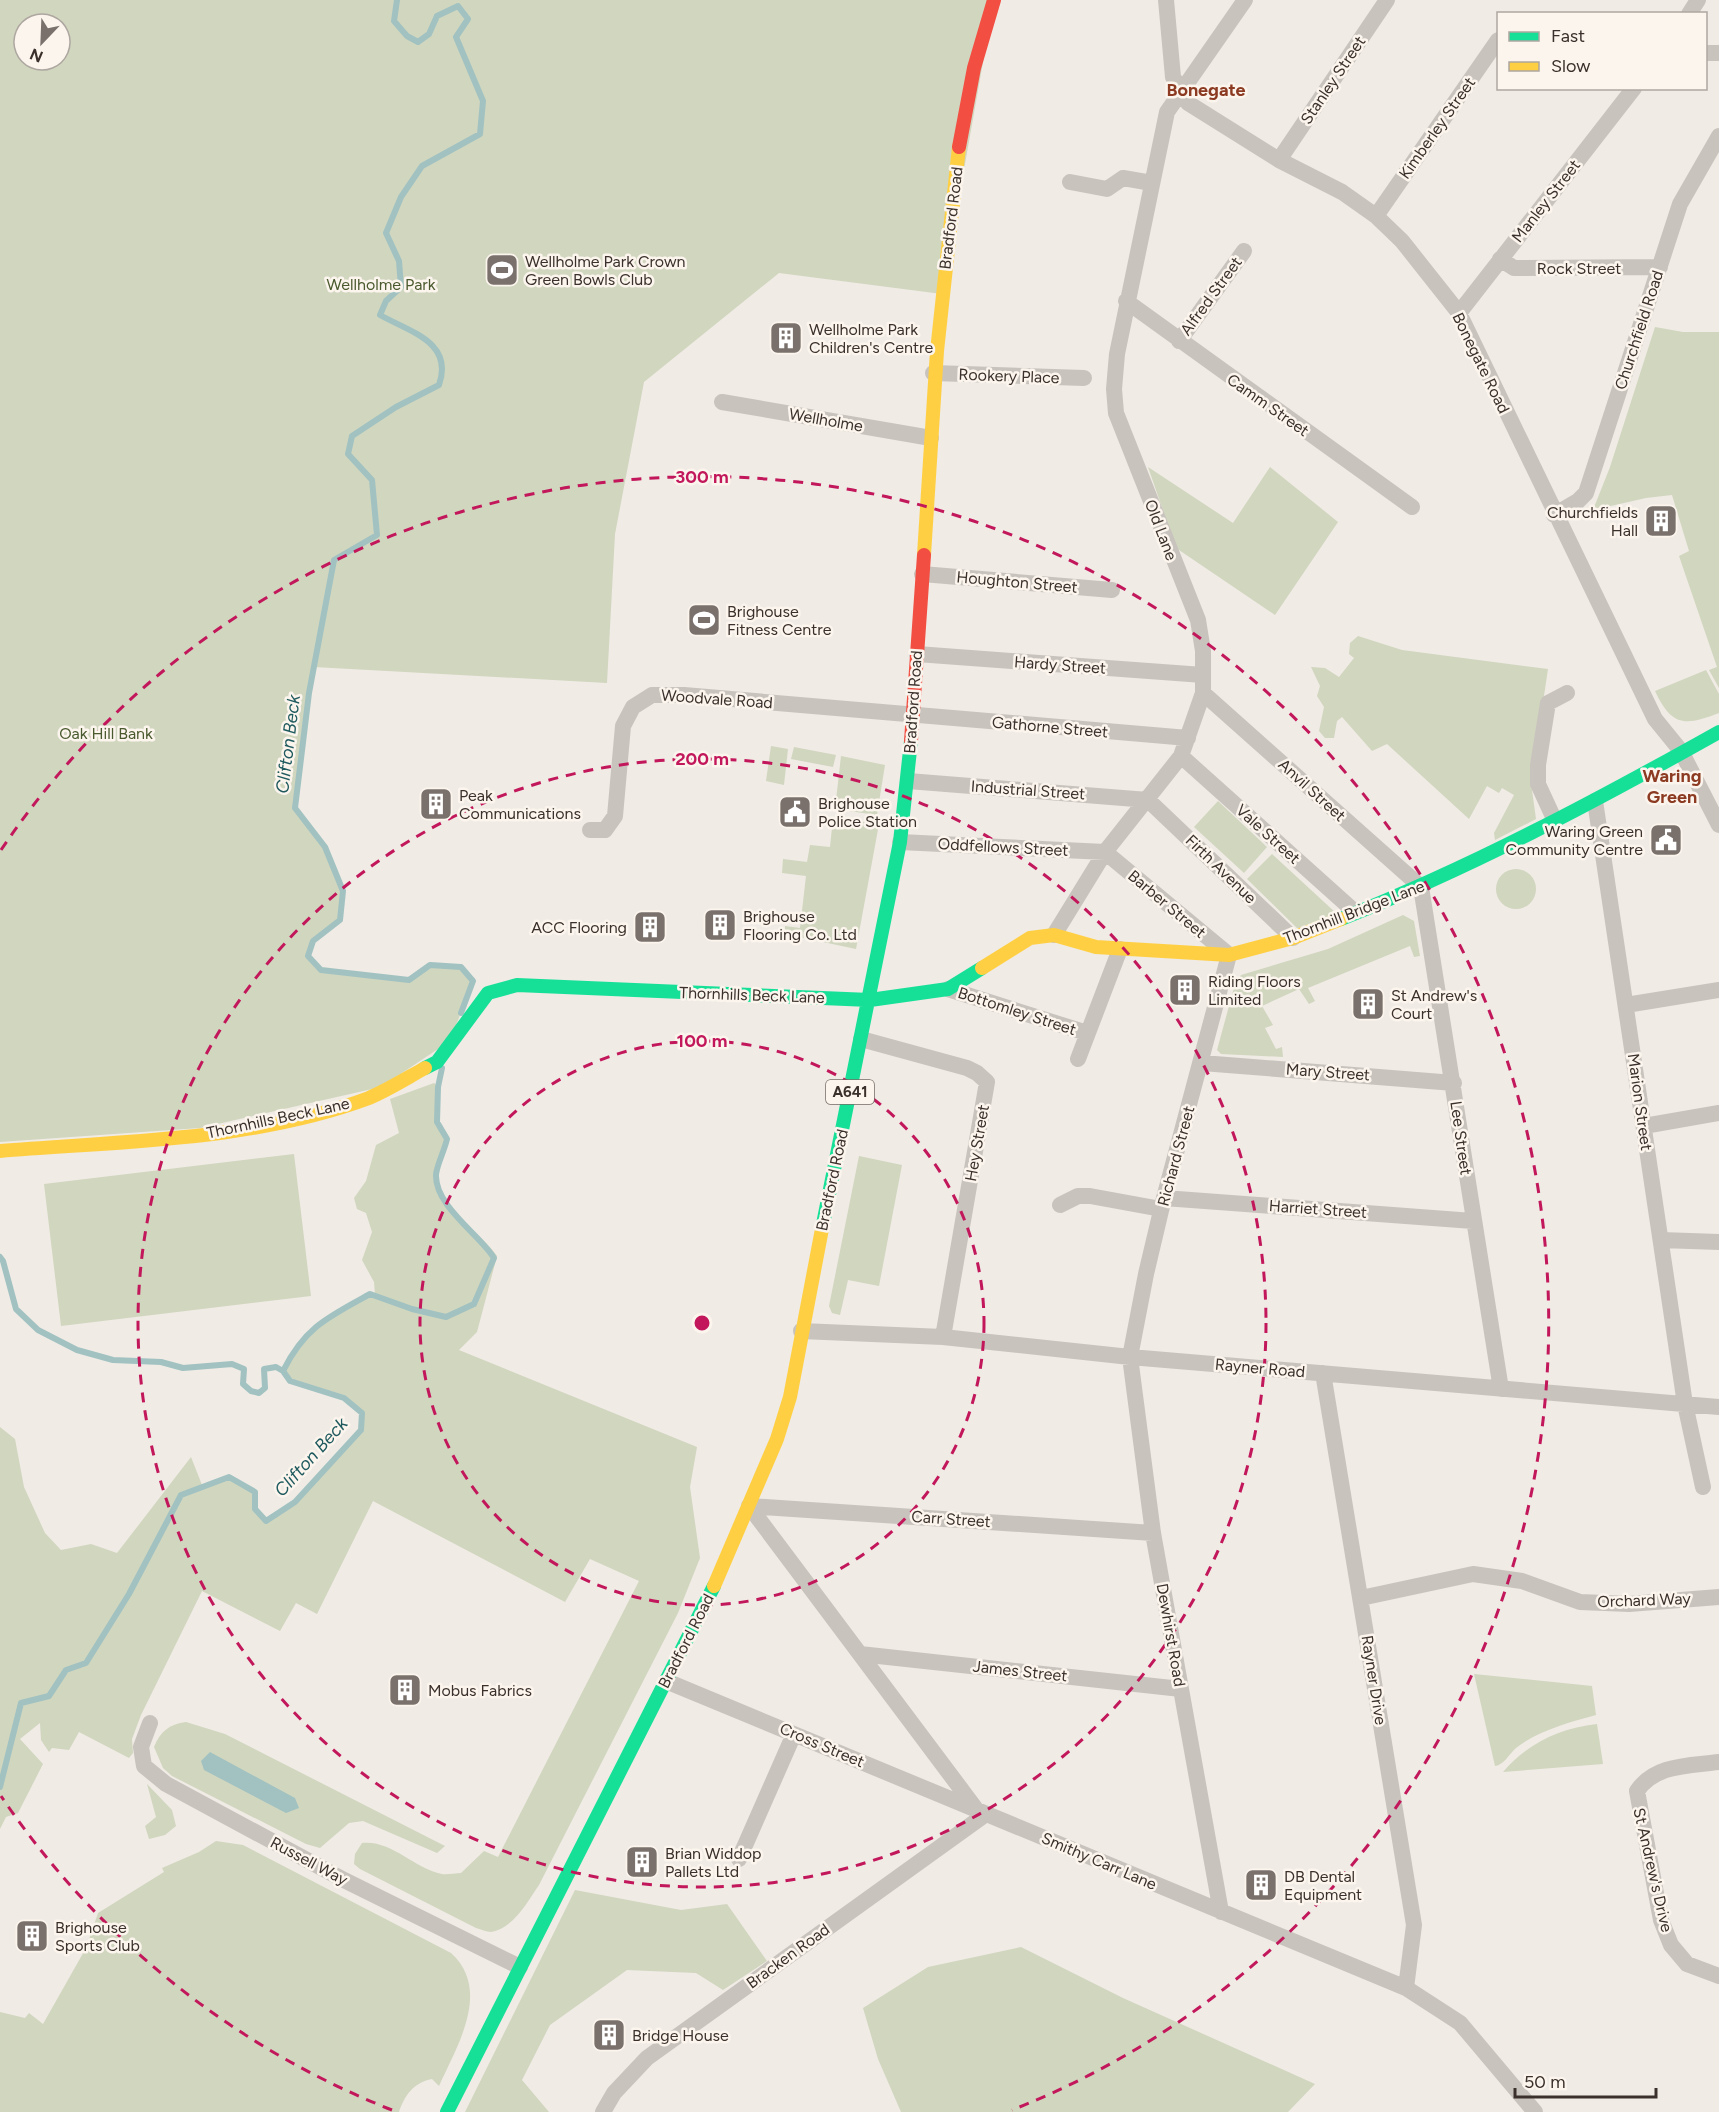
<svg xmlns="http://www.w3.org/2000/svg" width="1719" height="2112" font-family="Figtree,sans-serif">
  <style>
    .green { fill: #d1d6bf; fill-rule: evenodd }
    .water { fill: #a1c2c1 }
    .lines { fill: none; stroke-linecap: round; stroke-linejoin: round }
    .stream { stroke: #a1c2c1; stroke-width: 6 }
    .street { stroke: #c9c3be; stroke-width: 16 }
    .fast { stroke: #16e098; stroke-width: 14 }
    .slow { stroke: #ffcf43; stroke-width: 14 }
    .jam { stroke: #f24e42; stroke-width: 14 }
    .ring { fill: none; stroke: #c2185b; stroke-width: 3; stroke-dasharray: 10 8 }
    .labels { text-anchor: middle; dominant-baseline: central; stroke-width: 5; stroke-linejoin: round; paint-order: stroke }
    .shield { fill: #fbf5ee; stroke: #756b66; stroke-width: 1.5 }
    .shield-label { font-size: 15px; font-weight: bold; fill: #3b302b }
    .street-label { font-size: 16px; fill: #3b302b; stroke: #fbf5ee }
    .poi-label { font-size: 16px; fill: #3b302b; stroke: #fbf5ee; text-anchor: start }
    .park-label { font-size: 16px; fill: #4a5a2e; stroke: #fbf5ee }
    .neighbourhood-label { font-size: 18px; font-weight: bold; fill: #8c3b22; stroke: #fbf5ee }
    .water-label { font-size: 18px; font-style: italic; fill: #1f5a5e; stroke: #fbf5ee }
    .centre { fill: #c2185b; stroke: #fbf5ee; stroke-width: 3 }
    .ring-label { font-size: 18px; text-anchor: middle; font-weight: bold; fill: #c2185b; stroke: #fbf5ee; stroke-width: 5; stroke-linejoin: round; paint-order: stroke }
  </style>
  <rect width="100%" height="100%" fill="#f0ebe5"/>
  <path class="green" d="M0,0H994L942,294L779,273L644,382L615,534L607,683L314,667L295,808L325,847L343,891L340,920L313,941L308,956L321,970L409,980L430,965L461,967L473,981L450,1041L381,1087L200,1128L0,1142ZM24,24H60V60H24Z
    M1655,327L1683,332H1719V688L1709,670L1717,667L1679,556L1689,551L1672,495L1646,498L1593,510L1610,467Z
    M1148,467L1233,523L1270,467L1338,522L1275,615L1176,548Z
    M1358,636L1402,650L1548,669L1531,783L1536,819L1495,840L1494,833L1514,795L1502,788L1499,793L1487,786L1469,819L1387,744L1372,751L1342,717L1337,721L1334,738H1325L1319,731L1324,707L1317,696L1320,686L1311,667L1325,668L1339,677L1354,658L1349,654L1350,643Z
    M1706,670L1719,694V713C1685,726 1672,727 1655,691Z
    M771,746L788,749L784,785L766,781Z
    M794,747L836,755L833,767L791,759Z
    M841,756L885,765L877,815L835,809Z
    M1218,801L1267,847L1244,873L1194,827Z
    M833,818L879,824L856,949L785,934V926L800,928L806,876L782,873L783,859L807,862L810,845L830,847Z
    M1272,854L1336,913L1298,929L1247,879Z
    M1496 889a20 20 0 1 1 40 0a20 20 0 1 1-40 0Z
    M1403,915L1414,921L1420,956L1414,957L1410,946L1308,988L1315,1001L1309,1004L1299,989L1262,1006L1273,1025L1265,1028L1276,1049L1282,1047L1283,1057L1221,1054L1217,1050L1235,984L1241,975L1328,949Z
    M434,1083L440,1087L439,1121L449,1137C446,1149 440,1162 439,1174C436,1206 482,1233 497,1256L477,1332L459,1350L697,1447L690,1487L700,1558L678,1613L539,1885C528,1901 513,1929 491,1932C487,1932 480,1929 476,1928L360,1869L354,1864L355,1854L362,1843C392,1840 413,1868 442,1874C447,1875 455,1873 461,1873L484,1851L498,1857L639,1581L590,1559L565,1602L373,1501L317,1614L296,1603L280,1631L202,1591L141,1715L132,1739L133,1753L129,1758L79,1732L69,1750L52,1748L49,1752L41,1740L40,1723L20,1739L43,1764L18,1813L6,1817L0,1829V1427L15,1439L24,1487L45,1533L61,1550L91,1544L117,1553L191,1457L202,1485L229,1477L255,1492V1509L266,1521L295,1502L361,1430L362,1414L344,1398L290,1381L283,1371C305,1327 328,1317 370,1294L375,1295L374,1282L362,1260L372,1232L366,1213L357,1209L354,1198L366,1181L376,1145L399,1133L390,1099Z
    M294,1154L311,1296L61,1326L44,1184Z
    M859,1156L902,1165L879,1286L848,1280L840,1315L832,1313L829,1306Z
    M1474,1674L1592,1686L1596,1715C1570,1722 1537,1731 1516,1748C1509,1754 1504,1765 1495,1766Z
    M186,1722L225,1734L445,1846L437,1853L363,1821L349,1823L320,1848L306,1844L172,1776L163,1768L154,1747C160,1732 169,1724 186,1722Z
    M1597,1724L1603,1764L1503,1772C1527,1744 1559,1728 1597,1724Z
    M147,1784L172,1810L176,1826L165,1835L149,1839L145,1826L156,1817Z
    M216,1841L243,1845L451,1953C492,1990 457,2046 439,2086L432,2079C413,2083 405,2095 399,2112H0V2012L25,2018L29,2013L43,2024L86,1948L98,1913L164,1872L162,1868L199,1852Z
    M575,1890L681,1910L727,1904L767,1961L723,1990L696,1973L627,1970L550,2025L522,2080L549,2112H465Z
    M1021,1947L1123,1998L1315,2084L1288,2112H901L878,2059L863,2008L928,1967Z"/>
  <path class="water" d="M210,1752L295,1798L299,1808L286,1813L204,1770L201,1761Z"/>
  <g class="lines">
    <path class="stream" d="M397,0L394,21L407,36L418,42L429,34L437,16L458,6L468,19L456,37L483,101L480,134L422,166L401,197L386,233L399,261L401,287L386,301L380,315C410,332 454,342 439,385L396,407L352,436L348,454L372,480L377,535L334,560L309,693L295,808L325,847L343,891L340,920L313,941L308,956L321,970L409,980L430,965L461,967L473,981L461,1013
      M0,1257L3,1261L16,1309L38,1330L77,1350L113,1360L161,1362L183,1368L232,1364L244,1369L243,1384L251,1391L259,1393L265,1388L264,1369L276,1367L283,1371
      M0,1787L21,1703L49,1696L66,1670L86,1663L129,1594L181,1495L229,1477L255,1492V1509L266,1521L295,1502L361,1430L362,1413L344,1398L290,1381L283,1371C305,1327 328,1317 370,1294L412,1309L446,1317L474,1304L494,1258C480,1235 435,1206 436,1175C436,1167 445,1149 447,1139L437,1122L438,1087L442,1068"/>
    <path class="street" d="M1166,0L1173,77L1188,103L1279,160L1342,192L1376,216L1402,241L1459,313L1655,719L1681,751L1719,825
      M1689,14L1698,0
      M1706,53H1719
      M1279,160L1387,0
      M1070,182L1107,189L1123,178L1152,183
      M1376,216L1498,40
      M1500,259L1514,268L1660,267
      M1126,301L1412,507
      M1459,313L1634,88
      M1179,341L1244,251
      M933,373L1084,378
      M722,402L931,438
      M1554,515L1578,501L1586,493L1680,204L1719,136
      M922,574L1112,590
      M917,654L1203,675
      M1203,693L1421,887L1501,1389
      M1181,756L1355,912
      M908,781L1148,800L1293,938
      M1595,801L1685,1404L1703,1487
      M1555,821L1538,784V765L1548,703L1567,693
      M590,830H605L615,816L623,726L633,707L652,695H684L1188,738
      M900,842L1105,852L1229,955L1164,1198L1146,1274L1130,1357L1153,1533L1221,1912
      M1054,935L1105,852L1181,756L1203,693V651L1198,620L1116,413L1114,389L1117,354L1167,112L1245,0
      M948,989L1087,1033
      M1626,1005L1719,990
      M861,1039L967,1068L977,1073L987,1082L943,1337
      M1078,1059L1120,949
      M1202,1063L1454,1083
      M1644,1126L1719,1113
      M1164,1198L1473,1221
      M1060,1205L1078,1196H1090L1161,1209
      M1661,1240L1719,1242
      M801,1331L943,1337L1130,1357L1719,1407
      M1323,1373L1414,1925L1406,1988
      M749,1506L1153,1533
      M749,1506L976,1809
      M1361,1598L1473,1574L1522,1581L1580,1602L1629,1604L1719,1597
      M860,1654L1181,1689
      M666,1681L1406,1988L1460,2023L1535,2112
      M150,1723L141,1747L144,1766L166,1784L344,1880L520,1967
      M1719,1762C1690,1766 1655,1764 1637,1791L1661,1920L1671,1945L1687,1964L1719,1976
      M739,1859L794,1734
      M603,2112L614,2093L647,2058L986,1814"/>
    <path class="fast" d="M1341,919C1472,867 1596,801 1719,732
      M425,1068L437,1062L488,993L517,985L870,1000L948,989L982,968
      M822,1229L900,842L911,741
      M447,2112L714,1586"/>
    <path class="slow" d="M924,555L937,351L959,147
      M982,968L1030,938L1054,935L1096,947L1229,955L1293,938L1341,919
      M0,1151C121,1141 254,1141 369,1098C388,1090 407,1078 425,1068
      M714,1586L777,1439L790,1397L822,1229"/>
    <path class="jam" d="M959,147L974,68L994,0
      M911,741L924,555"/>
  </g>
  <g class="ring">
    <circle cx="702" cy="1323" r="282"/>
    <circle cx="702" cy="1323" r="564"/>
    <path d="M392 2110A846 846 0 0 1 1 1796M1 850A846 846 0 1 1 1012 2110"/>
  </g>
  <defs>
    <g id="stadium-square" transform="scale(1.725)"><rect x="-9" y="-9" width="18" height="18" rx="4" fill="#7a716c" stroke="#fbf5ee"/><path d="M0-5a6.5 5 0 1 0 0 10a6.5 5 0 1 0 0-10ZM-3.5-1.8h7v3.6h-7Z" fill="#fff"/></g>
    <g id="building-square" transform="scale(1.725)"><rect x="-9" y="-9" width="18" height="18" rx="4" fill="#7a716c" stroke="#fbf5ee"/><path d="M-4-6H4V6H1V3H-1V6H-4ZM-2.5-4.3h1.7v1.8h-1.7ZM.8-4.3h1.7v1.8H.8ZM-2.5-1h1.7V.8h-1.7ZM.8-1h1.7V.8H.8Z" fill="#fff"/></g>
    <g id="civic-square" transform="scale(1.725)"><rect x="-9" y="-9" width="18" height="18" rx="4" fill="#7a716c" stroke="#fbf5ee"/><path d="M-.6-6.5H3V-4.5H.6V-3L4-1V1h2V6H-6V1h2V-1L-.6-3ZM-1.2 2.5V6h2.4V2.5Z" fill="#fff"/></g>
  </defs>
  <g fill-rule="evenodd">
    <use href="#stadium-square" x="502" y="270"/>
    <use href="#building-square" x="786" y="338"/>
    <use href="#building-square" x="1661" y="521"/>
    <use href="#stadium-square" x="704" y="620"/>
    <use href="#building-square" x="436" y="804"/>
    <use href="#civic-square" x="795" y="812"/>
    <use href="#civic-square" x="1666" y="840"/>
    <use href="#building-square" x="720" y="925"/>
    <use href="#building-square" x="650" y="927"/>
    <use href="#building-square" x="1185" y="990"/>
    <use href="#building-square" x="1368" y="1004"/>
    <use href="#building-square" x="405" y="1690"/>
    <use href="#building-square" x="642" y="1862"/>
    <use href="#building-square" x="1261" y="1885"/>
    <use href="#building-square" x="32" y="1936"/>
    <use href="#building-square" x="609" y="2035"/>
  </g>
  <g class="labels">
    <rect class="shield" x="826" y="1080" width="48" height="24" rx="4.5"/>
    <g class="shield-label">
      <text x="850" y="1092">A641</text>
    </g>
    <g class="street-label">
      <text transform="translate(1333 80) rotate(-56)">Stanley Street</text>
      <text transform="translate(1437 128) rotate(-55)">Kimberley Street</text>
      <text transform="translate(1546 201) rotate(-52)">Manley Street</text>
      <text transform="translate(951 218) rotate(-83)">Bradford Road</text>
      <text x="1579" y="268">Rock Street</text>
      <text transform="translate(1211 296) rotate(-54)">Alfred Street</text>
      <text transform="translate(1639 330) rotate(-72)">Churchfield Road</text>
      <text transform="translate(1481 363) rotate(64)">Bonegate Road</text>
      <text transform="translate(1009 376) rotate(2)">Rookery Place</text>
      <text transform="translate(1268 405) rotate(35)">Camm Street</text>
      <text transform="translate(826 420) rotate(10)">Wellholme</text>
      <text transform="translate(1161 530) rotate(69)">Old Lane</text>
      <text transform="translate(1017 582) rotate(5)">Houghton Street</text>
      <text transform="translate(1060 665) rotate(4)">Hardy Street</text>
      <text transform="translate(717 699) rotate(4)">Woodvale Road</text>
      <text transform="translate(913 702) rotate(-86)">Bradford Road</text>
      <text transform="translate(1050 727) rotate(5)">Gathorne Street</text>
      <text transform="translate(1028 790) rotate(4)">Industrial Street</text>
      <text transform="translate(1312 790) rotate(42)">Anvil Street</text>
      <text transform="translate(1268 834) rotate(42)">Vale Street</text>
      <text transform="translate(1003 847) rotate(3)">Oddfellows Street</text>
      <text transform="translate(1221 869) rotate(44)">Firth Avenue</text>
      <text transform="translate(1167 904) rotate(40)">Barber Street</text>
      <text transform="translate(1354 912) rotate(-21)">Thornhill Bridge Lane</text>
      <text transform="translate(752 995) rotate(2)">Thornhills Beck Lane</text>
      <text transform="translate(1017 1011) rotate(18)">Bottomley Street</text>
      <text transform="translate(1328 1072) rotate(4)">Mary Street</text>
      <text transform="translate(1640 1102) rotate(82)">Marion Street</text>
      <text transform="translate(278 1118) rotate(-12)">Thornhills Beck Lane</text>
      <text transform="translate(1461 1138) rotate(82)">Lee Street</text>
      <text transform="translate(977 1143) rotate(-80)">Hey Street</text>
      <text transform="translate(1176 1156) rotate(-75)">Richard Street</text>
      <text transform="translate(832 1180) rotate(-78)">Bradford Road</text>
      <text transform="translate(1318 1209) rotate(4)">Harriet Street</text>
      <text transform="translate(1260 1368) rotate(5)">Rayner Road</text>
      <text transform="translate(951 1519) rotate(4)">Carr Street</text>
      <text transform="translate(1644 1600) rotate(-2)">Orchard Way</text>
      <text transform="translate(1171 1635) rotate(80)">Dewhirst Road</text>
      <text transform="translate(686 1641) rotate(-63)">Bradford Road</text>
      <text transform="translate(1020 1671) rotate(6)">James Street</text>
      <text transform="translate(1374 1680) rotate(81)">Rayner Drive</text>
      <text transform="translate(822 1745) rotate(23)">Cross Street</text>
      <text transform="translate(309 1861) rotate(28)">Russell Way</text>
      <text transform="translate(1099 1861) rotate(23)">Smithy Carr Lane</text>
      <text transform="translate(1653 1870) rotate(77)">St Andrew's Drive</text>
      <text transform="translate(788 1956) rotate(-36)">Bracken Road</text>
    </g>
    <g class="poi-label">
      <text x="525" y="261">Wellholme Park Crown<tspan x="525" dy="18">Green Bowls Club</tspan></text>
      <text x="809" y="329">Wellholme Park<tspan x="809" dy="18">Children's Centre</tspan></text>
      <text x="1638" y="512" text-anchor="end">Churchfields<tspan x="1638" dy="18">Hall</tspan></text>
      <text x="727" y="611">Brighouse<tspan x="727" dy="18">Fitness Centre</tspan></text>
      <text x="459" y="795">Peak<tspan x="459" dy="18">Communications</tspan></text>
      <text x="818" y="803">Brighouse<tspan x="818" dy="18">Police Station</tspan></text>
      <text x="1643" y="831" text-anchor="end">Waring Green<tspan x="1643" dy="18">Community Centre</tspan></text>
      <text x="743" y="916">Brighouse<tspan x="743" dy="18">Flooring Co. Ltd</tspan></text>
      <text x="627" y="927" text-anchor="end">ACC Flooring</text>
      <text x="1208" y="981">Riding Floors<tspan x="1208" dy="18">Limited</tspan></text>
      <text x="1391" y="995">St Andrew's<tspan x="1391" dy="18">Court</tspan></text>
      <text x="428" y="1690">Mobus Fabrics</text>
      <text x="665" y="1853">Brian Widdop<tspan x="665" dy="18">Pallets Ltd</tspan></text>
      <text x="1284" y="1876">DB Dental<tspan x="1284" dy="18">Equipment</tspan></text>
      <text x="55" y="1927">Brighouse<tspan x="55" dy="18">Sports Club</tspan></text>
      <text x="632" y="2035">Bridge House</text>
    </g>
    <g class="park-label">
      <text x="381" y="284">Wellholme Park</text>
      <text x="106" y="733">Oak Hill Bank</text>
    </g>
    <g class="neighbourhood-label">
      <text x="1206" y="90">Bonegate</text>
      <text x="1672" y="776">Waring<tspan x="1672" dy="21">Green</tspan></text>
    </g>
    <g class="water-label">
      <text transform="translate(288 744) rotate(-83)">Clifton Beck</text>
      <text transform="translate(311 1457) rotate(-48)">Clifton Beck</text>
    </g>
  </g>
  <circle cx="702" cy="1323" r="9" class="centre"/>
  <g class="ring-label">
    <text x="702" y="483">300 m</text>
    <text x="702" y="765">200 m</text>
    <text x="702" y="1047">100 m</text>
  </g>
  <rect x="1497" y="12" width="210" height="78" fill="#fbf5ee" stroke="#aea6a0" stroke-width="1.5"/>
  <rect x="1509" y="32" width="30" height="9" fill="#16e098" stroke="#aea6a0" stroke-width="1.5"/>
  <text x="1551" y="42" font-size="18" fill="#3b302b">Fast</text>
  <rect x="1509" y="62" width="30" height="9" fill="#ffcf43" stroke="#aea6a0" stroke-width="1.5"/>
  <text x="1551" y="72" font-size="18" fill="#3b302b">Slow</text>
  <g transform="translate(42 42) rotate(203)"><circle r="28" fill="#fbf5ee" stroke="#aea6a0" stroke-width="1.5"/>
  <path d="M0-4.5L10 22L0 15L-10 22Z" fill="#7a716c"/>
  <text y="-9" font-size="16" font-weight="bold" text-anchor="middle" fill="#3b302b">N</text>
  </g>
  <path d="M1515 2088v9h141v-9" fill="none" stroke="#3b302b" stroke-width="3"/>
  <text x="1524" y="2088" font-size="18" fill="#3b302b" stroke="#fbf5ee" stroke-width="4.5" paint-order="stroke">50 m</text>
</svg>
